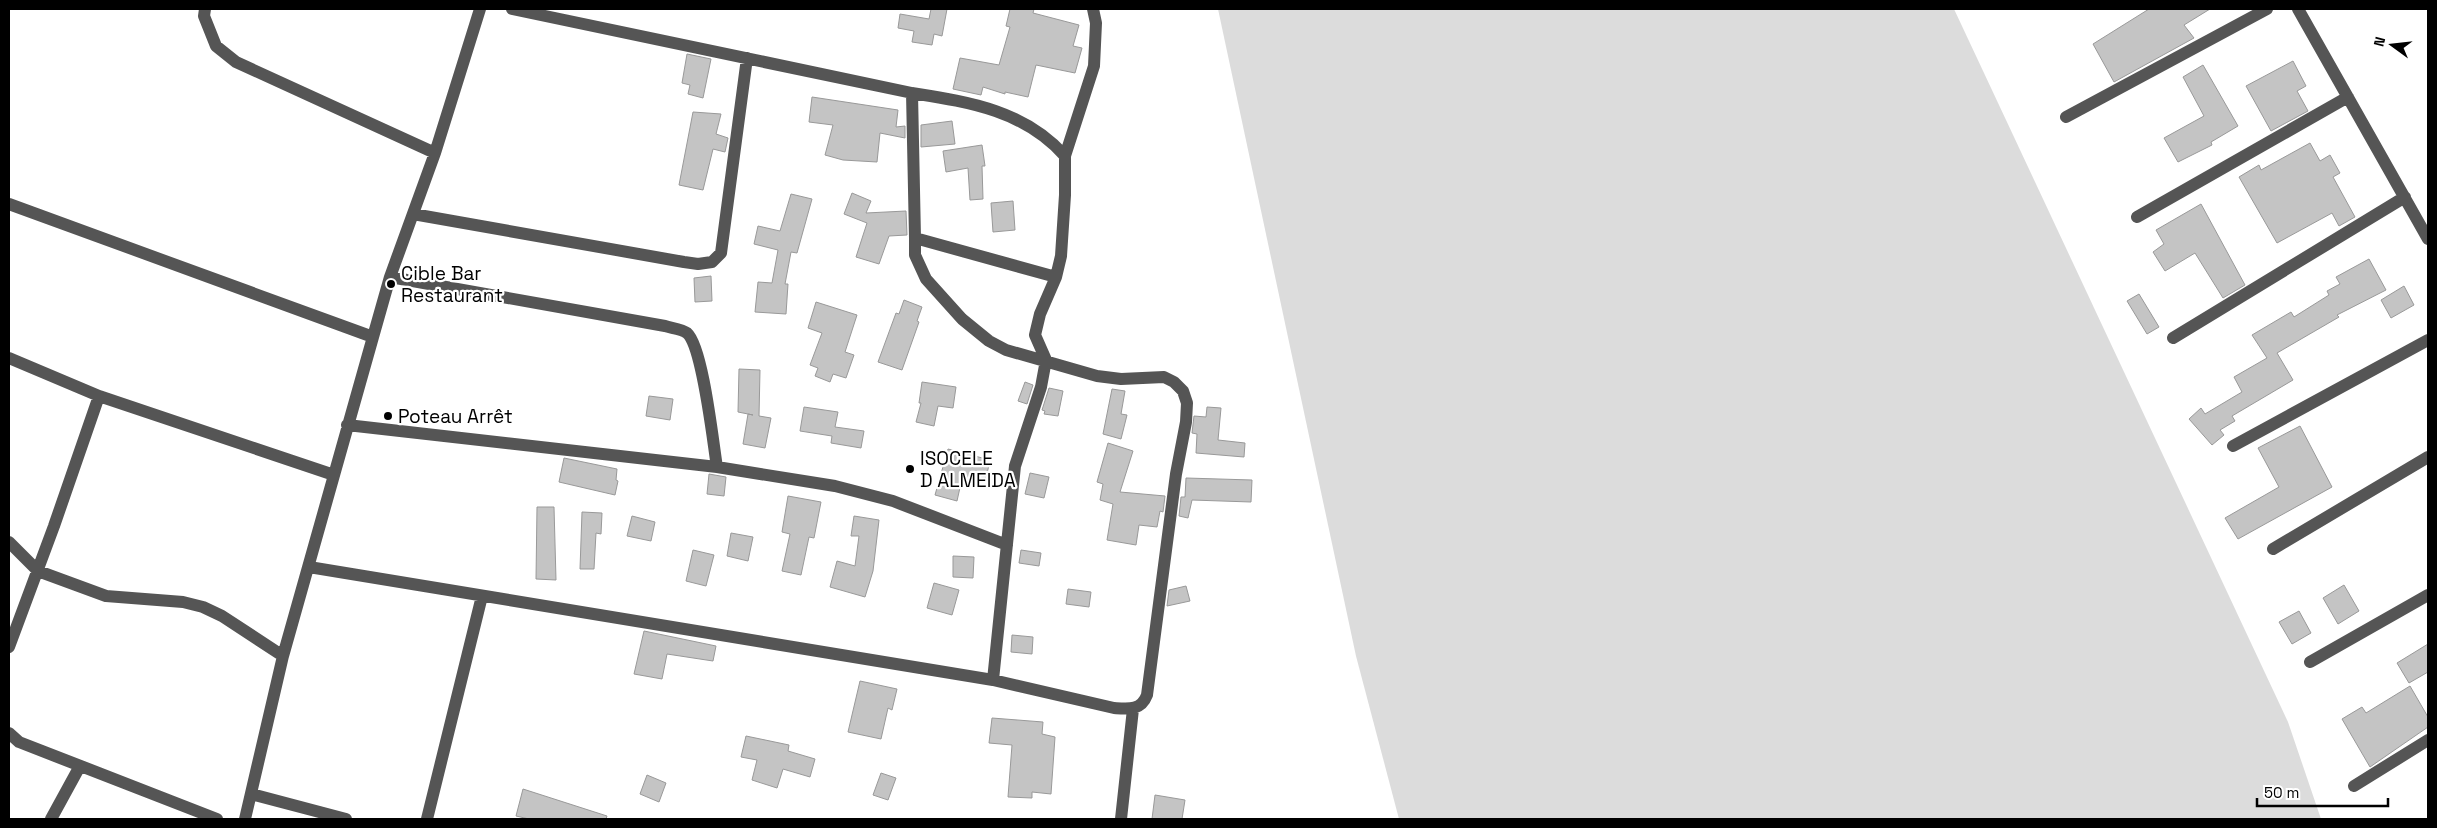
<svg xmlns="http://www.w3.org/2000/svg" width="2437" height="828" font-family="'Space Grotesk',sans-serif">
  <style>
    .green { fill: #dcdcdc }
    .building { fill: #c4c4c4; stroke: #999 }
    .lines { fill: none; stroke-linecap: round; stroke-linejoin: round }
    .minor { stroke: #555; stroke-width: 12 }
    .poi-dot { fill: #000; stroke: #fff; stroke-width: 2 }
    .labels { text-anchor: middle; dominant-baseline: central; stroke-width: 4.5; stroke-linejoin: round; paint-order: stroke }
    .poi-label { font-size: 19px; fill: #000; stroke: #fff; text-anchor: start }
  </style>
  <rect width="100%" height="100%" fill="#fff"/>
  <path class="green" d="M1218,9H1954L2288,722L2321,819H1399L1356,656Z"/>
  <path class="building" d="M931,9H947L942,36L934,34L932,45L912,42L914,31L898,28L900,14L929,19Z
    M1010,9H1034L1033,13L1079,25L1073,46L1082,48L1075,73L1036,65L1028,97L1005,92V94L983,87L981,95L953,89L960,58L999,65L1010,27L1006,26Z
    M2149,9H2210L2184,25L2194,38L2114,82L2093,44Z
    M687,54L711,59L703,98L688,94L690,85L682,83Z
    M2293,61L2306,86L2297,91L2308,111L2271,131L2246,86Z
    M2203,65L2238,126L2211,142L2212,145L2178,162L2164,138L2204,116L2183,77Z
    M812,97L898,110L896,127L905,126V138L880,133L877,162L843,160L825,155L833,125L809,122Z
    M693,112L721,114L716,134L728,138L725,152L713,149L703,190L679,185Z
    M952,121L955,144L921,147V125Z
    M2310,143L2320,161L2330,155L2340,173L2333,177L2355,217L2339,226L2332,213L2277,243L2239,177L2259,165L2261,170Z
    M982,145L985,166H982L983,199L970,200L968,168L946,172L943,151Z
    M852,193L871,201L866,213L906,211L907,235L889,236L879,264L856,257L867,223L844,214Z
    M791,194L812,199L797,253L791,252L785,284H788L786,314L755,312L758,282L772,283L778,250L754,244L758,226L780,231Z
    M1013,201L1015,230L993,232L991,203Z
    M2201,204L2245,285L2223,298L2195,253L2165,271L2153,252L2164,244L2156,230Z
    M2369,259L2386,290L2337,315L2339,317L2277,353L2293,380L2232,416L2235,421L2220,430L2224,435L2212,445L2189,419L2201,408L2205,414L2242,392L2234,377L2267,358L2252,335L2291,312L2294,317L2329,295L2327,291L2340,284L2336,277Z
    M711,276L712,301L695,302L694,278Z
    M2404,286L2414,305L2391,318L2381,300Z
    M2139,294L2159,327L2147,334L2127,301Z
    M904,300L922,307L917,321L919,322L902,370L878,362L896,313L899,314Z
    M816,302L857,315L845,352L854,355L846,378L833,374L830,382L815,376L818,368L810,365L822,333L808,328Z
    M739,369L760,370L759,416L771,418L765,448L743,444L748,414L753,415L738,412Z
    M922,382L956,387L953,408L938,406L934,426L916,422L921,403H919Z
    M1025,382L1033,385L1027,404L1018,401Z
    M1049,388L1063,391L1058,416L1044,414L1045,411L1042,410Z
    M1112,389L1125,391L1121,414L1127,415L1121,439L1103,434Z
    M649,396L673,399L670,420L646,416Z
    M804,407L838,412L835,427L864,431L861,448L831,443L832,436L800,431Z
    M1207,407L1221,408L1218,440L1245,443L1244,457L1196,453L1197,434L1192,433L1194,416L1206,417Z
    M2300,426L2332,487L2238,539L2225,518L2279,487L2258,448Z
    M1108,443L1133,451L1120,492L1165,496L1163,512L1160,511L1157,527L1139,525L1136,545L1107,540L1113,504L1100,500L1103,484L1097,482Z
    M948,449L990,460L984,488L961,483L957,501L935,495Z
    M564,458L617,469L616,480L618,481L615,495L559,482Z
    M1030,473L1049,477L1044,498L1025,494Z
    M709,474L726,477L724,496L707,494Z
    M1186,478L1252,480L1251,502L1192,500L1188,518L1179,516L1181,497H1185Z
    M788,496L821,502L814,538L809,537L801,575L782,571L790,534L782,532Z
    M537,507H554L556,580L536,579Z
    M582,512L602,513L601,534L596,533L594,569H580Z
    M632,516L655,522L651,541L627,536Z
    M854,516L879,520L873,571L865,597L830,587L837,561L855,566L859,536H851Z
    M731,533L753,537L748,561L727,556Z
    M693,550L714,555L706,586L686,581Z
    M1021,550L1041,553L1039,566L1019,563Z
    M953,556L974,557L973,578L953,577Z
    M934,583L959,590L952,615L927,608Z
    M2344,585L2359,611L2338,624L2323,598Z
    M1186,586L1190,601L1167,606L1169,590Z
    M1068,589L1091,592L1089,607L1066,604Z
    M2299,611L2311,633L2292,644L2279,622Z
    M644,631L716,646L713,661L667,654L662,679L634,674Z
    M1012,635L1033,637L1032,654L1011,652Z
    M2428,644V672L2409,683L2397,663Z
    M860,681L897,689L892,710L888,708L881,739L848,732Z
    M2410,686L2428,717V727L2370,767L2342,719L2362,707L2366,713Z
    M992,718L1043,722L1042,734L1055,737L1051,794L1032,792V798L1008,797L1012,745L989,743Z
    M746,736L789,745L788,751L815,759L810,777L783,769L777,788L752,780L757,760L741,757Z
    M881,773L896,778L888,800L873,795Z
    M647,775L666,783L659,802L640,794Z
    M523,789L607,816L606,819H529L516,816Z
    M1155,795L1185,800L1182,819H1152Z"/>
  <g class="lines">
    <path class="minor" d="M205,9L204,16L216,46L236,62L435,153
      M512,9L912,93C969,102 1024,110 1065,156V195L1061,256L1056,277L1040,314L1035,335L1046,360L1041,387L1015,466L993,680
      M2298,9L2428,239
      M912,93L915,238L1056,277
      M2066,117L2267,9
      M1065,156L1094,66L1096,23L1093,9
      M9,204L373,337
      M413,214L684,262L698,264L712,262L721,253L747,58
      M2137,217L2348,97
      M390,277L665,326C671,328 682,329 687,333C703,347 713,443 717,467
      M2173,338L2405,197
      M9,358L99,396L334,475
      M347,425L717,467L835,486L893,501L1007,545
      M2233,446L2428,340
      M9,542L38,571L106,596L183,602L203,607L222,616L283,656
      M2273,549L2428,457
      M309,567L993,680L1114,708C1128,709 1141,711 1147,695L1176,474L1186,422L1187,403L1183,391L1174,382L1164,377L1121,379L1097,376L1006,350L989,341L962,319L926,279L915,255V238
      M9,647L54,526L99,396
      M2310,662L2428,595
      M9,733L19,742L217,819
      M2354,786L2428,740
      M251,794L346,819
      M51,819L80,766
      M245,819L283,656L373,337L390,277L435,153L480,9
      M427,819L482,596
      M1121,819L1133,709"/>
  </g>
  <g class="poi-dot">
    <circle cx="391" cy="284" r="5"/>
    <circle cx="388" cy="416" r="5"/>
    <circle cx="910" cy="469" r="5"/>
  </g>
  <g class="labels">
    <g class="poi-label">
      <text x="401" y="273">Cible Bar<tspan x="401" dy="22">Restaurant</tspan></text>
      <text x="398" y="416">Poteau Arrêt</text>
      <text x="920" y="458">ISOCELE<tspan x="920" dy="22">D ALMEIDA</tspan></text>
    </g>
  </g>
  <rect width="2437" height="828" fill="none" stroke="#000000" stroke-width="20"/>
  <g transform="translate(2392 45) rotate(285)" stroke="#ffffff" stroke-width="4" paint-order="stroke">
  <path d="M0-4L9 19L0 12L-9 19Z" fill="#000000"/>
  <text y="-8" font-size="14" font-weight="bold" text-anchor="middle" fill="#000000">N</text>
  </g>
  <path d="M2257 798v8h131v-8" fill="none" stroke="#000000" stroke-width="2.5"/>
  <text x="2264" y="798" font-size="15" fill="#000000" stroke="#ffffff" stroke-width="4" paint-order="stroke">50 m</text>
</svg>
